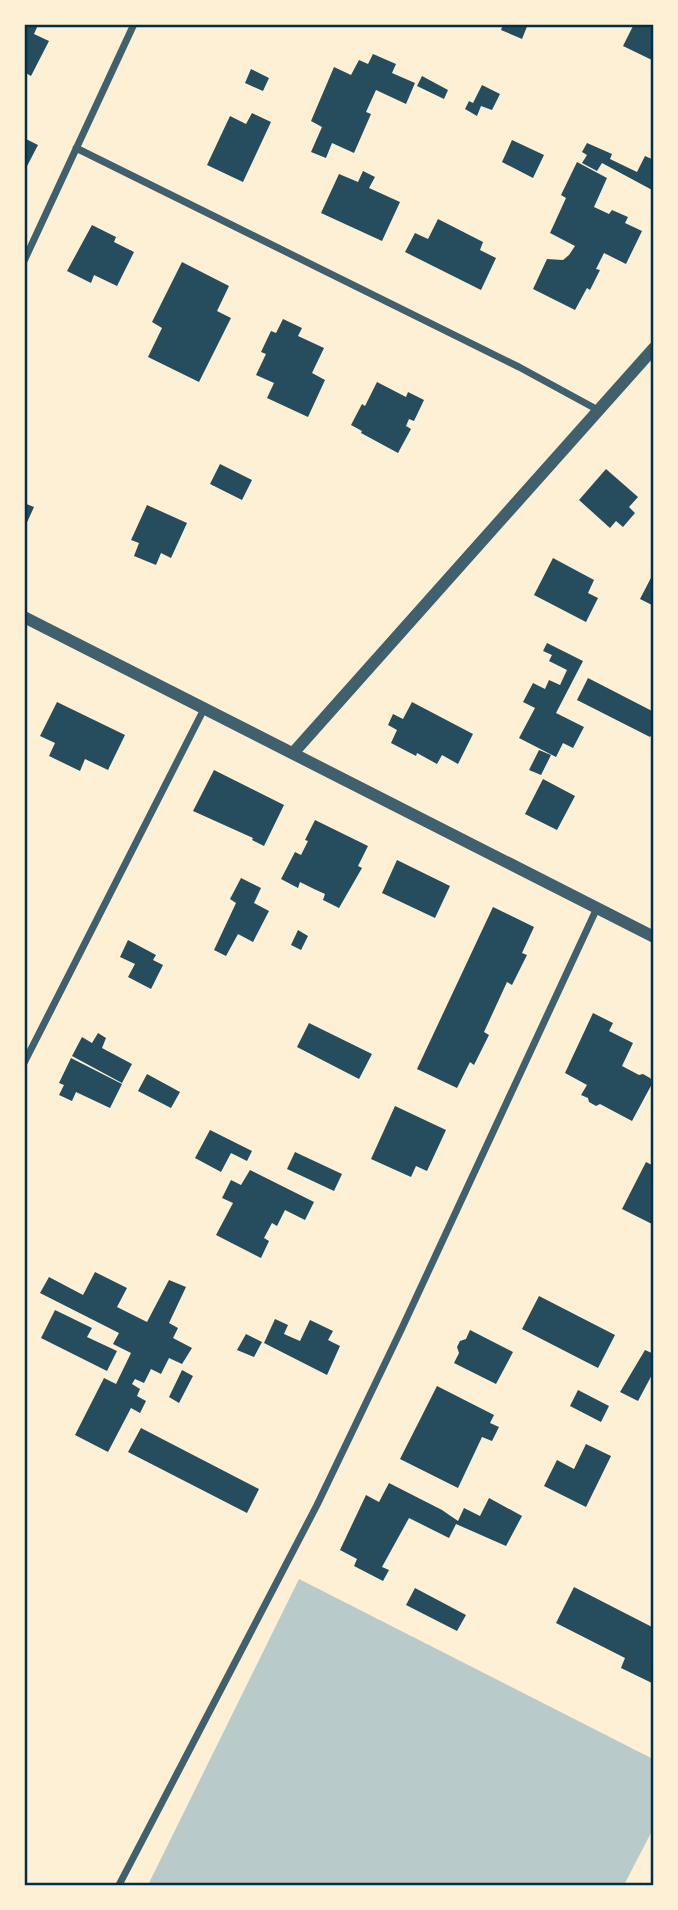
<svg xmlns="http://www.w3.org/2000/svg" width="678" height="1910" font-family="'Open Sans',sans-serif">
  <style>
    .green { fill: #b9caca }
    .building { fill: #264d5e }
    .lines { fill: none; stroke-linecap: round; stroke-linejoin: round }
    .minor { stroke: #3f606c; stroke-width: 7 }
    .tertiary { stroke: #3f606c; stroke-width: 12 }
    .neatline { fill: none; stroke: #003049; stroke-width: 2.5 }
  </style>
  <rect width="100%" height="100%" fill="#fdf0d5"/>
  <path class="green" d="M299,1579L653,1759V1829L624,1885H148Z"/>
  <path class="building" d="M24,24L38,25L34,34L49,41L31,76L24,72Z
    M503,24H528L522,39L501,30Z
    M634,24H654V61L623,46Z
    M373,54L396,64L392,73L415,83L406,104L376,90L366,112L371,114L354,153L332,143L326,158L311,152L322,127L311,121L334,67L351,75L359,60L368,64Z
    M251,69L269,78L263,91L245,83Z
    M422,76L448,90L444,99L417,86Z
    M482,85L500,94L492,110L481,106L477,116L465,109L469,101L473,103Z
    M252,113L271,122L243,182L207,165L230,116L246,124Z
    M24,138L38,145L24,172Z
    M512,140L544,155L533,178L502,162Z
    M587,143L612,154L610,159L637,172L645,156L654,160V191L602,163L597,171L582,163L587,155L582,152Z
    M577,162L607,178L594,207L609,214L612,210L628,217L625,223L642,231L626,264L604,253L596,269L600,270L590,290L587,288L575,310L533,289L547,259L563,260L569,255L575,246L550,233L566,198L561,195Z
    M363,171L375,177L369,188L400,202L382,241L321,213L339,174L358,182Z
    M438,219L483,242L480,250L496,258L481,290L405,252L415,233L428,239Z
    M92,225L116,237L114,242L134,252L117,286L94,275L91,283L67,271Z
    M182,262L229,286L217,311L231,318L199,382L148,357L162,328L152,322Z
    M283,319L302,328L298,336L324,348L312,373L325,380L308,417L267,398L274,383L256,375L266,354L261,352L271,331L276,333Z
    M377,382L406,397L408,392L424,400L414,421L409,419L406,426L411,429L398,453L361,433L362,431L351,425L362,404L365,406Z
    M220,464L252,480L242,500L210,484Z
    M606,469L638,497L629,507L635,513L623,527L616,521L610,528L579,500Z
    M24,503L34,507L24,529Z
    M147,505L187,523L171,558L161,553L156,565L134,556L139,543L131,540Z
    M553,558L594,580L588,593L598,598L586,622L534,595Z
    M654,572V606L640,599Z
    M547,643L583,661L556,713L584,727L573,748L563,743L556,757L519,738L535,708L523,702L533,683L545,689L549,680L560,685L567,670L549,661L552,655L543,651Z
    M588,678L654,712V730L650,737L577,700Z
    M57,702L125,735L108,770L85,759L80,771L49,756L55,743L40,736Z
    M412,702L473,734L458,764L442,755L437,764L417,753L416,756L391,743L397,730L388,725L393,714L403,719Z
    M539,750L551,755L541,775L529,770Z
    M214,770L284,805L264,846L252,840L253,838L193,811Z
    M543,779L575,796L557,830L525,814Z
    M315,820L368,846L358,866L362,868L339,908L323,900L325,894L314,889L300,882L298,888L281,879L295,852L301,855L308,841L305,840Z
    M397,860L450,886L435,918L382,893Z
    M241,878L261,888L254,903L269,911L253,942L238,934L226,956L214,950L236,903L230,899Z
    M493,907L534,927L522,953L527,955L512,985L507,982L484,1032L489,1035L474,1065L470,1062L457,1088L417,1069Z
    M298,930L308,936L301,950L291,945Z
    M128,940L156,955L153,960L163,965L151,989L128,977L135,964L120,957Z
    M593,1013L613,1023L609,1031L633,1043L622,1066L639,1075L643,1074L650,1078L653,1082L632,1121L600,1104L596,1106L589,1102L588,1098L581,1095L587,1085L565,1073Z
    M309,1023L372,1054L359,1079L297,1047Z
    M98,1033L106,1038L102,1048L132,1064L122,1083L72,1056L82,1037L92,1043Z
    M71,1058L122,1084L110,1108L76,1092L72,1101L59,1095L64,1085L59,1083Z
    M147,1074L180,1092L171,1108L138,1091Z
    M395,1106L446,1130L427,1171L416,1166L411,1177L371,1159Z
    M210,1130L252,1151L247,1161L231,1153L221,1172L195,1158Z
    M295,1152L342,1174L334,1191L287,1169Z
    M646,1162L654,1166V1225L622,1209Z
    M250,1170L314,1202L305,1220L285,1210L277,1226L272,1223L264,1238L269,1241L261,1258L216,1235L233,1203L222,1198L231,1180L241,1185Z
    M95,1272L127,1288L117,1307L147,1322L169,1280L186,1287L169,1323L178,1328L173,1338L192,1348L182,1364L169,1358L161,1374L151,1369L144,1383L135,1379L132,1384L140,1389L137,1396L146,1401L140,1413L131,1408L108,1452L75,1435L104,1378L116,1384L131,1353L113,1344L119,1333L40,1293L49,1277L83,1295Z
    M539,1296L615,1335L598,1368L522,1329Z
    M55,1310L92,1328L87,1337L117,1351L107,1371L41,1338Z
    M275,1319L288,1325L284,1334L300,1341L310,1320L333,1331L328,1340L340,1346L327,1375L264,1343Z
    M470,1330L513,1352L496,1384L454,1363L459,1353L457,1347L460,1341L466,1339Z
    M246,1334L262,1342L254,1357L237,1350Z
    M645,1350L654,1354V1371L638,1401L620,1392Z
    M182,1370L193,1376L179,1403L169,1397Z
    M437,1386L494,1415L490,1423L499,1427L492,1441L482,1437L458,1488L400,1459Z
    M578,1390L609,1406L601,1422L570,1406Z
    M141,1428L259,1489L247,1513L128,1452Z
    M586,1444L611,1456L586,1507L544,1486L557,1460L574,1469Z
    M389,1483L442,1510L458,1521L464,1508L480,1516L489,1498L522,1516L506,1546L456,1524L449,1538L409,1518L382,1567L389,1570L383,1581L354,1566L357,1559L340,1550L366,1495L379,1502Z
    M574,1587L654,1628V1684L621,1668L625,1658L556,1623Z
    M415,1588L466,1615L457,1631L406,1605Z"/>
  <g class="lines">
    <path class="minor" d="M76,148L519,367L598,410
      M24,261L134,24
      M24,1063L205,707
      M119,1885L317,1505L402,1328L597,908"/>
    <path class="tertiary" d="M24,617L654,937
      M294,752L654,348"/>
  </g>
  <rect width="678" height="1910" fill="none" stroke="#fdf0d5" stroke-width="52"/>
  <rect x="26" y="26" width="626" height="1858" class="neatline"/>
</svg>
